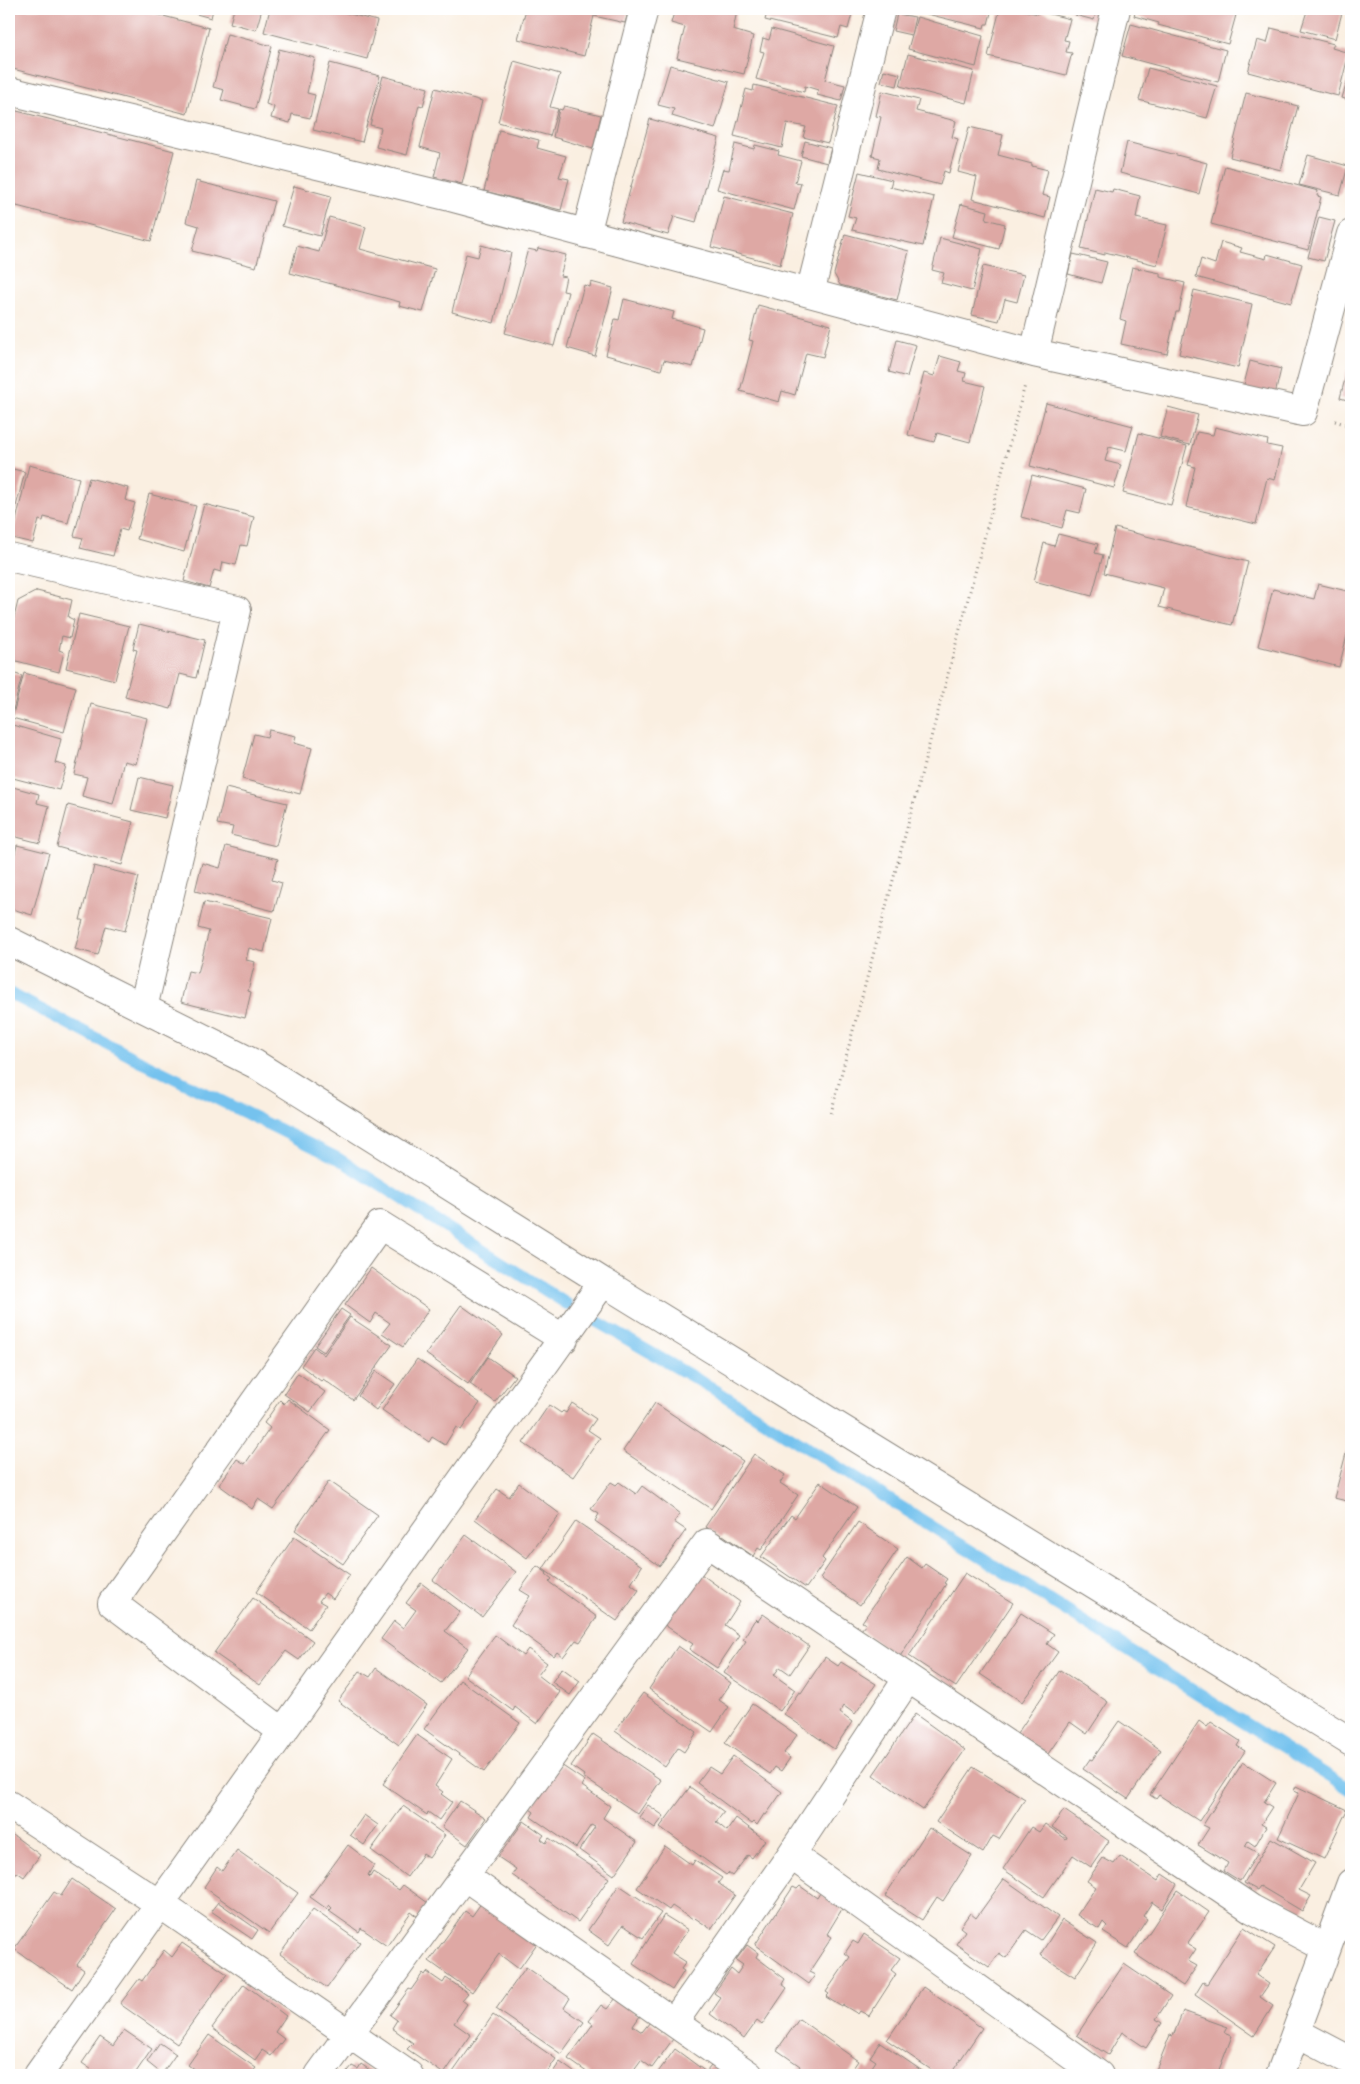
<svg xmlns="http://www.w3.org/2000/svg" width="1360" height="2084" font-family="Cardo,serif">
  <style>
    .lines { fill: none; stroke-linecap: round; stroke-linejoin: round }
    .stream { stroke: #74c2ee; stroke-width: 12 }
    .building { fill: #dea8a4 }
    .minor-casing { stroke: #8b867e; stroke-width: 30 }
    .path { stroke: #8b867e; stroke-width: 3; stroke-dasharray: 1 4; stroke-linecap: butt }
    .minor { stroke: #fff; stroke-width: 28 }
  </style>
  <rect width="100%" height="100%" fill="#fff"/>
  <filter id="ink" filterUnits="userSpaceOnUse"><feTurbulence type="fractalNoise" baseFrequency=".02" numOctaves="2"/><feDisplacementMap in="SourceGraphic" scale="10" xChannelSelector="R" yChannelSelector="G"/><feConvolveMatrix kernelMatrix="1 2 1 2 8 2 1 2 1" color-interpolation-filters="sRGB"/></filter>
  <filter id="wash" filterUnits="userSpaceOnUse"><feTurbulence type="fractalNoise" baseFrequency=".0096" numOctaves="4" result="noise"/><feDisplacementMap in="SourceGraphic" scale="20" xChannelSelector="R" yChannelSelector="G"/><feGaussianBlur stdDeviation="1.12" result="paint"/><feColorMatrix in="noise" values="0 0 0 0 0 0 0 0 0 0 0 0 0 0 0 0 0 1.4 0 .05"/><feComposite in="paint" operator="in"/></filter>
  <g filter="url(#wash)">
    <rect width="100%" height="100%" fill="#faefe1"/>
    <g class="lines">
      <path class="stream" d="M9,993L148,1065L339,1159L567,1304
        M596,1321L712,1388L1351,1790"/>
    </g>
    <g id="blocks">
      <path class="building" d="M9,9H137L209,28L187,114L9,68Z
        M178,9H213L211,18Z
        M234,9H262L256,30L230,23Z
        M270,9H331L377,21L367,59L264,32Z
        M526,9H629L625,23L594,16L584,56L518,39Z
        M675,9H730L737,11L733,30L753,36L744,74L677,58L685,27L671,23Z
        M768,9H848L853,10L848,29L841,27L838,38L765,20Z
        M919,9H992L988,24H985L984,28L919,12Z
        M1000,9H1018L1038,14V11L1070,19L1064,40L1069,41L1066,52L1072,53L1066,75L988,56Z
        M1066,9H1097L1094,20L1075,15L1076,12Z
        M1136,9H1213L1236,15L1228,44L1158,25L1159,23L1134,16Z
        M1302,9H1343L1335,39L1301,30L1307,11Z
        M897,14L915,17L911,35L893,31Z
        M917,17L983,36L976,67L908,49Z
        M1131,24L1226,50L1218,82L1122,56Z
        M1271,28L1334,44L1332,48L1349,53L1338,96L1248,72L1257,40L1267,43Z
        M772,29L834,46L825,80L845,85L841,101L817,95L818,90L805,86L804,92L756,79L764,52L760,51L763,38L769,40Z
        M227,34L272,46L255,109L221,100L224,90L213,87Z
        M279,49L315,58L307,93L315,95L310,118L292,114L290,123L271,118L274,107L266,104Z
        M908,54L974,71L966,103L900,86Z
        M514,61L560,74L550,107L558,109L550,136L498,122Z
        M330,63L380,76L362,142L313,130Z
        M670,65L729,82L715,129L672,116L674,109L658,105Z
        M1148,68L1217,86L1207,118L1139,100Z
        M1351,69V101L1342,98Z
        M884,70L900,74L897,86L881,82Z
        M383,76L428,88L423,106L419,105L407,155L376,147L381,128L370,125Z
        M754,85L838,106L828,143L803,137L806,127L787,123L782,148L734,136L746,89L753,91Z
        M435,88L482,101L462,184L434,177L440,153L420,147Z
        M882,91L919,100L916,111L956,121L952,137L958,139L950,168L949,173L944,171L940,185L878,169L880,158L872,156L881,117L876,116Z
        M1246,93L1298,106L1281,170L1230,157Z
        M564,106L601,115L593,149L553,137L559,109L562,110Z
        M9,109L174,151L151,241L9,204Z
        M650,119L719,138L696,222L674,216L668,235L621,222Z
        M969,127L1003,135L998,155L1032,164V166L1048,170L1042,195L1050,197L1045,218L972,199L977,177L958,172Z
        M499,130L539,140L537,148L566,156L559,177L569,179L561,210L484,191Z
        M805,141L831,148L827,163L801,156Z
        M1127,142L1207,163L1199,194L1120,173Z
        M735,144L754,149L755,145L779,151L778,155L801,161L795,182L801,183L794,210L717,189L723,169L729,170Z
        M1308,155L1348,166L1340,195L1299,185Z
        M1225,166L1318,191L1317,196L1321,197L1308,250L1211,224Z
        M859,172L892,180L890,187L934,197L923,246L852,230L856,218L848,216Z
        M196,181L274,201L256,267L192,251L199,226L186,222Z
        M294,186L331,196L320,236L282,226Z
        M1095,188L1112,192L1113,189L1140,196L1136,218L1167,225L1157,265L1105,252V255L1081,249Z
        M724,196L793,214L780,265L711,247Z
        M961,204L988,211L986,219L1005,224L999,249L952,237Z
        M329,217L366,227L360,249L435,269L423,312L399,306L400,302L290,273L297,246L319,252Z
        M1319,217L1335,221L1324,261L1308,257Z
        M845,234L909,251L897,300L840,285L834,274Z
        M940,238L982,249L972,291L941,283L944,273L932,270Z
        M1221,242L1242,248L1240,252L1266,259L1267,254L1302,264L1291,303L1196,277L1201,259L1215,264Z
        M481,245L511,253L494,323L452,312L466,254L478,257Z
        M538,248L566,255L560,276L566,277L563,291L568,292L554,346L505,333L528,249L537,251Z
        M1073,254L1107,262L1101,283L1068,274Z
        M983,266L1024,275L1017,302L1005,299L999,321L972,315Z
        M1132,267L1160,273V277L1185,283L1179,312H1176L1167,354L1121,344L1126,321L1120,319Z
        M591,282L613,288L595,356L567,348L584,285L590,287Z
        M1194,290L1252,304L1238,368L1179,354Z
        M624,299L674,312L672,319L703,328L693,367L664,360L661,370L606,355L615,319L619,320Z
        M758,305L831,325L823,357L806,353L795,395L782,391L779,402L740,391L753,341L749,340Z
        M897,340L916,345L907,377L889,372Z
        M940,356L961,362L958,371L966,373L964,381L985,386L970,442L937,433L934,442L908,435L924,373L934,376Z
        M1351,356V401L1340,398Z
        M1250,361L1281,369L1274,399L1242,392Z
        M1046,403L1133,426L1126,451L1109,447L1105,461L1121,465L1114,488L1030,466Z
        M1168,407L1198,415L1190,445L1160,437Z
        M1215,427L1268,440L1267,445L1282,448L1275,480L1267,478L1256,524L1186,507L1195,467L1188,465L1197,432L1213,435Z
        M1139,433L1187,446L1171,505L1123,493Z
        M29,465L79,478L68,523L44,517L43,521L39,520L33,543L12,538Z
        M9,468L25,472L12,522L9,521Z
        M1032,475L1086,489L1080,513L1067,510L1062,528L1021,517Z
        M89,478L128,488L125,500L135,503L127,531L120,529L113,556L80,548L83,538L74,536Z
        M149,494L196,506L184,552L137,539Z
        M204,504L254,517L247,546L241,545L236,565L223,562L221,572L214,570L209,588L184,581Z
        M1115,528L1248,562L1232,625L1159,607L1164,588L1104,573Z
        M1058,534L1098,544L1095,553L1103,555L1092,596L1034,581L1044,543L1054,546Z
        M1318,584L1351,592V620L1339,667L1258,646L1273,589L1314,599Z
        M37,591L72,600L68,617L74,620L70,638L62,636L59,650L64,652L59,672L9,659V638L18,601Z
        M79,614L129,626L115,680L66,668Z
        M139,624L205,640L196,678L180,674L171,709L125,697L137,650L133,649Z
        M9,672L22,676L13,710L9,709Z
        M24,673L76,687L64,732L12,718Z
        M91,704L147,718L136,764L124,761L113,804L82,796L87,777L74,774Z
        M9,724L61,739L55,763L66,766L59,790L9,777Z
        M269,730L296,736L294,743L312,748L300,794L242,779L254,734L267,737Z
        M139,777L173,785L165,818L131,810Z
        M9,786L39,794L37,803L49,806L40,843L9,835Z
        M226,788L287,803L276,846L231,835L233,827L217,824Z
        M68,805L133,822L122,865L57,847Z
        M17,845L49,853L32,915L9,908V878Z
        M226,846L278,859L272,880L282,883L274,911L195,891L202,863L220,868Z
        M94,866L139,877L125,931L106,926L98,955L75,949L83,920H80Z
        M204,902L272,918L264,952L249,948L246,960L255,962L248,991L251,992L245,1018L181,1002L188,971L198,973L209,931L198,928Z
        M371,1268L429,1309L403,1347L382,1333L390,1323L376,1313L370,1323L345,1305Z
        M461,1305L503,1335L468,1384L426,1354Z
        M341,1309L350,1315L324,1352L315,1346Z
        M350,1317L392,1345L353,1400L323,1379L321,1381L301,1366L314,1347L324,1355Z
        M488,1357L515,1376L495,1402L470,1384Z
        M417,1359L480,1403L461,1430L456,1427L445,1445L432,1437L429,1442L382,1410Z
        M376,1371L395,1384L376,1410L358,1396Z
        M298,1373L325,1392L310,1412L284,1394Z
        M288,1399L330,1430L273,1509L258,1499L252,1509L219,1485L237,1459L245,1464L270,1428L264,1423L280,1400L284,1404Z
        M572,1403L596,1419L588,1430L600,1438L573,1477L523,1443L549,1405L561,1413L563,1411L566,1413Z
        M655,1403L743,1461L711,1509L623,1451Z
        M1351,1435V1502L1334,1498Z
        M754,1454L785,1475L780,1483L798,1495L761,1550L758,1548L753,1556L723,1535L721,1537L705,1527Z
        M329,1481L378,1515L343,1564L295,1530Z
        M611,1482L616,1485L619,1482L636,1494L642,1486L680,1514L674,1522L686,1530L660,1566L595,1521L599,1514L591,1509Z
        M820,1482L857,1507L822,1558L825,1561L806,1588L761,1557L791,1515L795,1518Z
        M519,1483L560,1514L527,1558L475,1519L497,1489L509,1497Z
        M576,1521L642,1566L631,1584L639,1590L617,1621L543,1569Z
        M858,1522L898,1549L860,1605L820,1578Z
        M466,1535L516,1572L482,1617L433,1580Z
        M294,1537L350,1575L333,1599L325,1593L319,1601L326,1605L309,1629L256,1592Z
        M907,1557L922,1568L925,1564L947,1579L944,1583L946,1584L899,1658L861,1630L866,1624L862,1622Z
        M537,1566L547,1573L546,1574L552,1579L549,1582L597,1617L580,1642L576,1640L563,1657L557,1652L554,1656L511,1625L530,1596L520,1590Z
        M965,1573L1013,1603L956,1687L909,1656Z
        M701,1574L740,1602L725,1625L739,1635L717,1668L689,1649L693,1644L663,1624L674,1608L676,1609Z
        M421,1583L460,1612L445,1631L468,1648L441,1683L381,1639L394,1621L403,1628L416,1610L406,1603Z
        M253,1598L313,1641L299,1660L286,1651L260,1685L214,1653Z
        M1021,1613L1054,1634L1047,1644L1058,1652L1022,1702L980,1674Z
        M763,1614L809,1646L790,1674L780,1667L774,1675L795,1690L780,1711L724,1673L746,1641L743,1639L754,1621L756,1619L758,1621Z
        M495,1635L523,1656L528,1649L547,1663L538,1675L560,1692L537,1724L515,1707L513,1711L465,1676Z
        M678,1646L731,1683L719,1700L729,1707L712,1732L649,1689Z
        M825,1657L838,1666L841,1662L876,1684L855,1714L844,1706L840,1713L852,1722L834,1749L784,1714L799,1692L801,1693Z
        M376,1668L427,1705L399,1745L338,1701L360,1671L370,1677Z
        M562,1668L580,1681L570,1695L552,1682Z
        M1060,1670L1108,1702L1087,1734L1070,1722L1048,1754L1017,1734Z
        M460,1680L520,1723L484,1772L424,1729Z
        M643,1693L697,1732L684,1752L678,1748L665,1767L615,1731Z
        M752,1704L797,1735L784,1753L790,1758L781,1771L775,1767L770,1774L725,1743Z
        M915,1714L965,1750L923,1810L873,1775Z
        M1119,1721L1161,1750L1128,1799L1083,1769L1090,1759L1092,1760Z
        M1199,1721L1207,1727L1211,1722L1240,1741L1237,1746L1245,1751L1199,1821L1159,1795L1156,1799L1150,1795Z
        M593,1734L661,1780L638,1814L583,1777L584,1775L571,1766Z
        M417,1735L452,1759L435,1786L443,1792L441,1794L452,1802L439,1820L428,1812L427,1815L383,1784Z
        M733,1756L782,1792L766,1815L764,1814L757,1825L754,1822L752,1824L697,1783L709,1767L720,1774Z
        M1243,1762L1276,1783L1264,1802L1272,1807L1261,1824L1266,1827L1255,1846L1248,1841L1245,1846L1258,1853L1240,1881L1224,1871L1228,1863L1198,1845L1209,1828L1203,1825Z
        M561,1765L585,1781L582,1786L610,1806L603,1818L637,1842L614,1875L579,1850L595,1827L591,1825L576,1848L531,1817L534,1812L530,1809Z
        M973,1767L1025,1799L999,1839L993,1836L983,1853L936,1822Z
        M1296,1786L1347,1810L1324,1859L1278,1838L1299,1793L1294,1791Z
        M690,1787L724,1812L716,1822L727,1831L736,1818L765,1840L752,1858L748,1855L732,1876L728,1873L726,1875L660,1827Z
        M460,1801L486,1818L467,1845L442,1827Z
        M648,1805L664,1816L655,1828L639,1817Z
        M403,1806L445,1835L429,1858L423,1854L407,1877L371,1850Z
        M1064,1810L1109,1841L1091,1867L1073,1855L1044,1897L1003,1869L1031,1827L1039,1832L1045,1824L1066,1839L1067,1837L1052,1827Z
        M364,1815L378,1825L364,1845L350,1835Z
        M524,1821L544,1835L541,1839L546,1843L549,1838L609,1878L578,1922L512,1875L516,1869L498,1857Z
        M929,1828L972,1856L943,1901L937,1897L922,1920L885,1896Z
        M9,1832L40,1855L24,1877L17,1872L9,1883Z
        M1271,1838L1315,1863L1299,1890L1311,1896L1302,1911L1260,1886L1257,1890L1244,1883Z
        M348,1845L374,1865L368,1875L370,1877L373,1872L399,1890L403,1885L428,1903L418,1917L411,1912L387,1946L361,1928L359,1932L329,1911L332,1908L329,1905L327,1909L310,1897Z
        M665,1846L692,1865L695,1860L722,1878L718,1883L735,1895L711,1929L695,1918L693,1920L672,1906L669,1910L637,1888Z
        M237,1850L298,1893L269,1933L204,1887L217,1867L222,1871Z
        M1120,1856L1158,1881L1162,1874L1177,1884L1162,1909L1152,1902L1143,1916L1147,1919L1128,1948L1103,1932L1107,1926L1103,1922L1099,1929L1077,1915L1096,1887L1087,1881L1103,1858L1114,1864Z
        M72,1879L116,1909L77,1965L84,1970L72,1989L14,1949L54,1892L61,1896Z
        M1004,1879L1058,1917L1041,1940L1026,1930L1006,1958L999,1953L989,1967L956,1944L965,1931L960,1927L970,1913L976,1918Z
        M619,1885L661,1913L643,1938L623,1925L609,1945L588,1930Z
        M800,1886L817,1898L820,1893L842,1909L827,1934L832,1937L809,1972L815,1975L809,1984L755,1945L793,1887L797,1889Z
        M1177,1890L1209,1912L1187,1944L1196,1949L1188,1961L1197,1966L1183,1986L1135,1954Z
        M218,1902L258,1930L252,1939L211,1911Z
        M482,1902L538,1942L519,1969L499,1954L472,1992L429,1961L465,1911L472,1916Z
        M313,1909L360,1942L327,1988L280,1954Z
        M664,1915L688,1930L672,1953L686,1962L681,1969L684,1971L672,1990L633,1964Z
        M1062,1920L1097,1943L1075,1977L1040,1955Z
        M1244,1927L1275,1947L1256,1975L1269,1984L1260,1997L1273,2006L1254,2036L1195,1995L1203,1982L1207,1984Z
        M864,1934L900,1958L891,1970L896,1974L869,2016L860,2011L858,2014L843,2005L842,2007L826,1997L829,1994L826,1992L850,1957L845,1953L853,1941L858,1944Z
        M182,1943L227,1974L177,2044L120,2004L139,1979L142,1981L164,1950L172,1957Z
        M747,1945L758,1953L756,1957L785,1979L782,1984L787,1988L762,2025L757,2021L744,2039L710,2014L721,1998L714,1993L731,1969L737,1974L743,1965L736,1960Z
        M1124,1964L1171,1996L1156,2019L1162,2023L1146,2048L1122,2032L1108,2055L1077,2035Z
        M526,1967L570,1998L564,2008L584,2022L561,2054L496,2009Z
        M427,1972L443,1983L446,1978L468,1993L462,2000L467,2004L454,2023L471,2035L444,2074L407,2049L413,2043L392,2028L397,2020L390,2015L409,1989L411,1990L423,1973L425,1975Z
        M244,1984L286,2016L275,2032L284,2039L271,2056L262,2050L255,2060L212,2028Z
        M923,1987L982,2028L950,2075H939L887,2040Z
        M616,1998L640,2016L633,2026L642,2032L650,2022L673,2039L652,2068L641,2060L630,2075H591L568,2059L593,2024L589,2021L601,2005L607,2009Z
        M1183,2011L1228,2027L1225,2033L1232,2036L1217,2075H1154L1170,2035L1173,2036Z
        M493,2015L556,2059L545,2075H451Z
        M799,2019L858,2061L848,2075H803L797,2071L800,2066L777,2050Z
        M124,2030L152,2049L134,2075H93L95,2072L82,2063L100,2037L113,2046Z
        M209,2035L256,2068L250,2075H202L188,2065Z
        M880,2042L928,2075H859L865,2067L870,2070L876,2061L870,2057Z
        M160,2043L176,2054L162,2074L147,2062Z
        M675,2049L706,2072L711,2066L725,2075H656Z
        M560,2062L578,2075H551Z
        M361,2064L377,2075H345L352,2066L358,2069Z"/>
    </g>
  </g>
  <g filter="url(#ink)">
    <use href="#blocks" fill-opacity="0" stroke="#8b867e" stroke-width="1"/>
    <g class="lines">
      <g class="minor-casing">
        <path id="minor" d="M9,91L450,197L1034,353L1303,412L1351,234
          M586,234L644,9
          M810,293L881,9
          M1034,353L1116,9
          M9,557L237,610L143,1008
          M9,941L255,1064L603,1282L38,2075
          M603,1282L1351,1742
          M908,1678L791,1855L1099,2075
          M283,1732L112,1603L380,1225L564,1339
          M9,1805L160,1904L409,2075
          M464,1876L749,2075
          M674,2022L791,1855
          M1296,2032L1351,2061
          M319,2075L707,1543L1252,1909L1326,1948
          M1280,2075L1351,1883"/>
      </g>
      <path class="path" d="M1335,421L1351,426
        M831,1113L1025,385"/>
      <use href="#minor" class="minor"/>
    </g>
  </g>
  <rect width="1360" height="2084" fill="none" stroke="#fff" stroke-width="30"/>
</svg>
